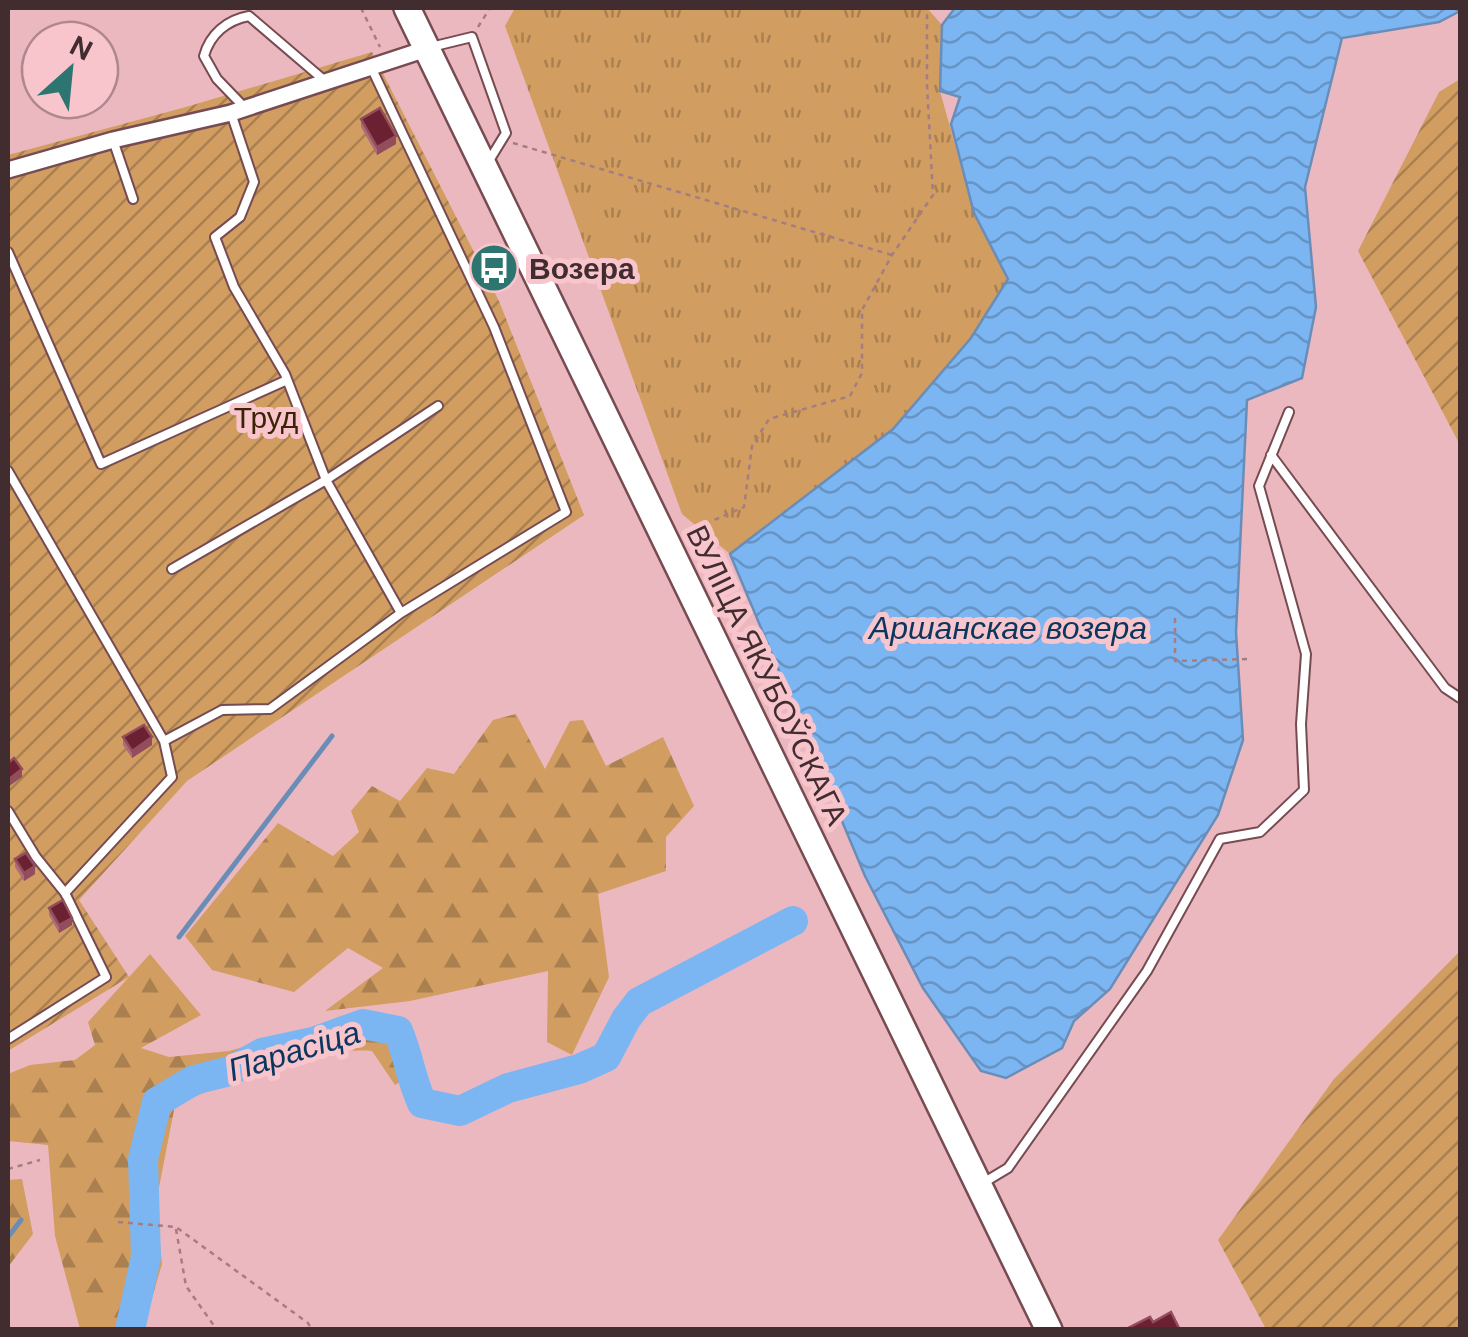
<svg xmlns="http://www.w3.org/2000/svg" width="1468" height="1337" font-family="'DM Sans',sans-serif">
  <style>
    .grass { fill: url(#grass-tufts) }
    .forest { fill: url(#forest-firs) }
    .garden { fill: url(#garden-furrows) }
    .water { fill: url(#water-waves); stroke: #6a8db8; stroke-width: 2.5 }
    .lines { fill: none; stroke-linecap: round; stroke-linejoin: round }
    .stream { stroke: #6a8db8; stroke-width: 5 }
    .river { stroke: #7bb6f3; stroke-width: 30 }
    .service-casing { stroke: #764b51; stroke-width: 12 }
    .minor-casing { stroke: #764b51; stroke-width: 20 }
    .primary-casing { stroke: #764b51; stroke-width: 30 }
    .path { stroke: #a37d82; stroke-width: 2.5; stroke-dasharray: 5 5; stroke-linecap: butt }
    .service { stroke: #fff; stroke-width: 8 }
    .minor { stroke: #fff; stroke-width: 15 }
    .primary { stroke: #fff; stroke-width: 25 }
    .wall { fill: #ac6c78 }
    .shaded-wall { fill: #924e5c }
    .building { fill: #6c2132; stroke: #924e5c; stroke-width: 2.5 }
    .labels { text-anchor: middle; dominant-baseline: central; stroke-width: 10; stroke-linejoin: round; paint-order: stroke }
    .poi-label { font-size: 30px; font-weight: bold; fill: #412d30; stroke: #f9c5cc; text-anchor: start }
    .park-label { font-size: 30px; fill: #3a2405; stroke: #f9c5cc }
    .street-label { font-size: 30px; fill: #412d30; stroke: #f9c5cc }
    .water-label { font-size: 32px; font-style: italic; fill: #0b375e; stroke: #f9c5cc }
  </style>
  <defs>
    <pattern id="grass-tufts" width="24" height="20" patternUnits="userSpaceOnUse" patternTransform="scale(2.5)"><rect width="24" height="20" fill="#d19d60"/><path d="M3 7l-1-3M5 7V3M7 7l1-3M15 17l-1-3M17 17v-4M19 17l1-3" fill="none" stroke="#ab8050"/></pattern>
    <pattern id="forest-firs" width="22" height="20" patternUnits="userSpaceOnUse" patternTransform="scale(2.5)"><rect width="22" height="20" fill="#d19d60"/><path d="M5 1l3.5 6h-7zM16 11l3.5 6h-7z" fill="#ab8050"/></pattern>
    <pattern id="garden-furrows" width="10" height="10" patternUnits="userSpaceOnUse" patternTransform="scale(2.5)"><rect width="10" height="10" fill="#d19d60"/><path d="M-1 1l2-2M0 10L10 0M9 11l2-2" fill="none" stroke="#ab8050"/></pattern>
    <pattern id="water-waves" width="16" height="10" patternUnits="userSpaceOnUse" patternTransform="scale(2.5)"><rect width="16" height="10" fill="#7bb6f3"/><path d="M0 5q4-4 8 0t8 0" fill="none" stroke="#6694c5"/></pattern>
  </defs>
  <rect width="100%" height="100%" fill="#ecb8bf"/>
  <path class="grass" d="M515,8H927L942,25L940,91L974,213L1009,278L971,338L893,429L730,554L682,514L505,26Z"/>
  <path class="forest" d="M516,714L545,769L570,721L583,720L606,766L663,737L694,806L666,837V871L598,894L609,977L572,1055L547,1042L548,971L410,1001L325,1011L383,968L348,948L294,992L212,970L185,936L278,823L333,856L359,832L351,811L372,786L400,801L427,768L454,774L493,720Z
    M150,954L201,1015L141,1048L169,1057L229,1051L356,1016L401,1023L425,1067L395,1085L372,1051C305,1046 236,1080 175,1105L156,1203L162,1264L143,1329H80L55,1236L48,1145L8,1141V1074L30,1065L75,1060L95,1045L88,1022Z
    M22,1179L33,1234L8,1267V1180Z"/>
  <path class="garden" d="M372,52L499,301L584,515L187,781L79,900L129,977L8,1051V155L186,107Z
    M1460,79V445L1358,251L1439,92Z
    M1460,951V1329H1266L1218,1240L1334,1079Z"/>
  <path class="water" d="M955,8H1460V11L1439,22L1342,38L1305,187L1316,307L1302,378L1247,400L1236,632L1243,740L1218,815L1110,989L1074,1021L1062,1048L1006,1078L981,1071L923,988L865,876L730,554L893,429L971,338L1008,279L974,213L951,124L960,97L940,91L942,25Z"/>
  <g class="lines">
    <path class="stream" d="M179,937L332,736
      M8,1237L21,1220"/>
    <path class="river" d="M130,1330L146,1257L143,1159L157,1102L194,1080L230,1071L262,1053L313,1042L363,1024L398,1031C408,1054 411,1079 422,1103L460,1111L508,1088L579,1069L606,1057L626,1019L639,1002L793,921"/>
    <g class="service-casing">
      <path id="service" d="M431,47L472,37L506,133L487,164
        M244,107L217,79L204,56C210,34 227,20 249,16L325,81
        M231,113L254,182L240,217L215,237L234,287L285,374L326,480L401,613
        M113,140L133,199
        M8,252L101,464L287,380
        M1271,455L1445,688L1460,698
        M8,471L164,741L172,777L65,893
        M172,569L326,480L438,406
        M164,741L222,710L270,709L401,613L566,512L494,327L371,67
        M8,811L36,857L65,893L106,977L8,1039
        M983,1183L1008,1168L1147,971L1220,839L1260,832L1304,790L1301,724L1306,654L1259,486L1289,412"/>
    </g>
    <g class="minor-casing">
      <path id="minor" d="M8,170L113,140L231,113L426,49"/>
    </g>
    <g class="primary-casing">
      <path id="primary" d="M407,8L1049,1330"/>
    </g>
    <path class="path" d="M361,8L380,47
      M478,27L490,8
      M513,143L892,255
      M687,532L744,507L752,446L769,419L850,396L862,373V310L892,255L933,195L927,85V8
      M1175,618V661L1247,659
      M8,1169L40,1160
      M118,1222L176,1227L308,1323L312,1330
      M176,1229L186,1286L217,1330"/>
    <use href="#service" class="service"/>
    <use href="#minor" class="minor"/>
    <use href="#primary" class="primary"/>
  </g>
  <path class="wall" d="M361,119L396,144L377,155L361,127Z
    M123,737L152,745L132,758L123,745Z
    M15,859L35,874L24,881L15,867Z
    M49,908L72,925L59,933L49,915Z"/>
  <path class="shaded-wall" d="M396,136V144L377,155V147Z
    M152,737V745L132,758V751Z
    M22,769V777L8,787V780Z
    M35,866V874L24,881V873Z
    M72,918V925L59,933V925Z"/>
  <path class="building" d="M380,108L396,136L377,147L361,119Z
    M144,725L152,737L132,751L123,737Z
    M14,758L22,769L8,780V763Z
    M26,853L35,866L24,873L15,859Z
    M63,900L72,918L59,925L49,908Z
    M1171,1312L1180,1330H1124L1150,1317L1153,1322Z"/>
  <defs>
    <g id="bus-disc" transform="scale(2.5)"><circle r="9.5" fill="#2c7571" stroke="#f9c5cc"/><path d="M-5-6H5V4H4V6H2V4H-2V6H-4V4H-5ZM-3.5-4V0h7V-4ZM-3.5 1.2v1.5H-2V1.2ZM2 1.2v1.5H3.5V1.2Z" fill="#fff"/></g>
  </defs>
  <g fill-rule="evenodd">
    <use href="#bus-disc" x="494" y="268"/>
  </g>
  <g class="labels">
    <g class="poi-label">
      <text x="529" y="268">Возера</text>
    </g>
    <g class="park-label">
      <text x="266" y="417">Труд</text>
    </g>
    <g class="street-label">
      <text transform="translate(767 675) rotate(64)">ВУЛІЦА ЯКУБОЎСКАГА</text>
    </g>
    <g class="water-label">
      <text x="1008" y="628">Аршанскае возера</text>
      <text transform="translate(294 1051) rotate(-17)">Парасіца</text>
    </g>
  </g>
  <rect width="1468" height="1337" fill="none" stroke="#412d30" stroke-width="20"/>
  <g transform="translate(70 70) rotate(27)"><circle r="48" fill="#f9c5cc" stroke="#af888e" stroke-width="2.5"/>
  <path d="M0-8L18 38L0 25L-18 38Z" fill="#2c7571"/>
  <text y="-15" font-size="28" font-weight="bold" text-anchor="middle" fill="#412d30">N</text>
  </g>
</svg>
